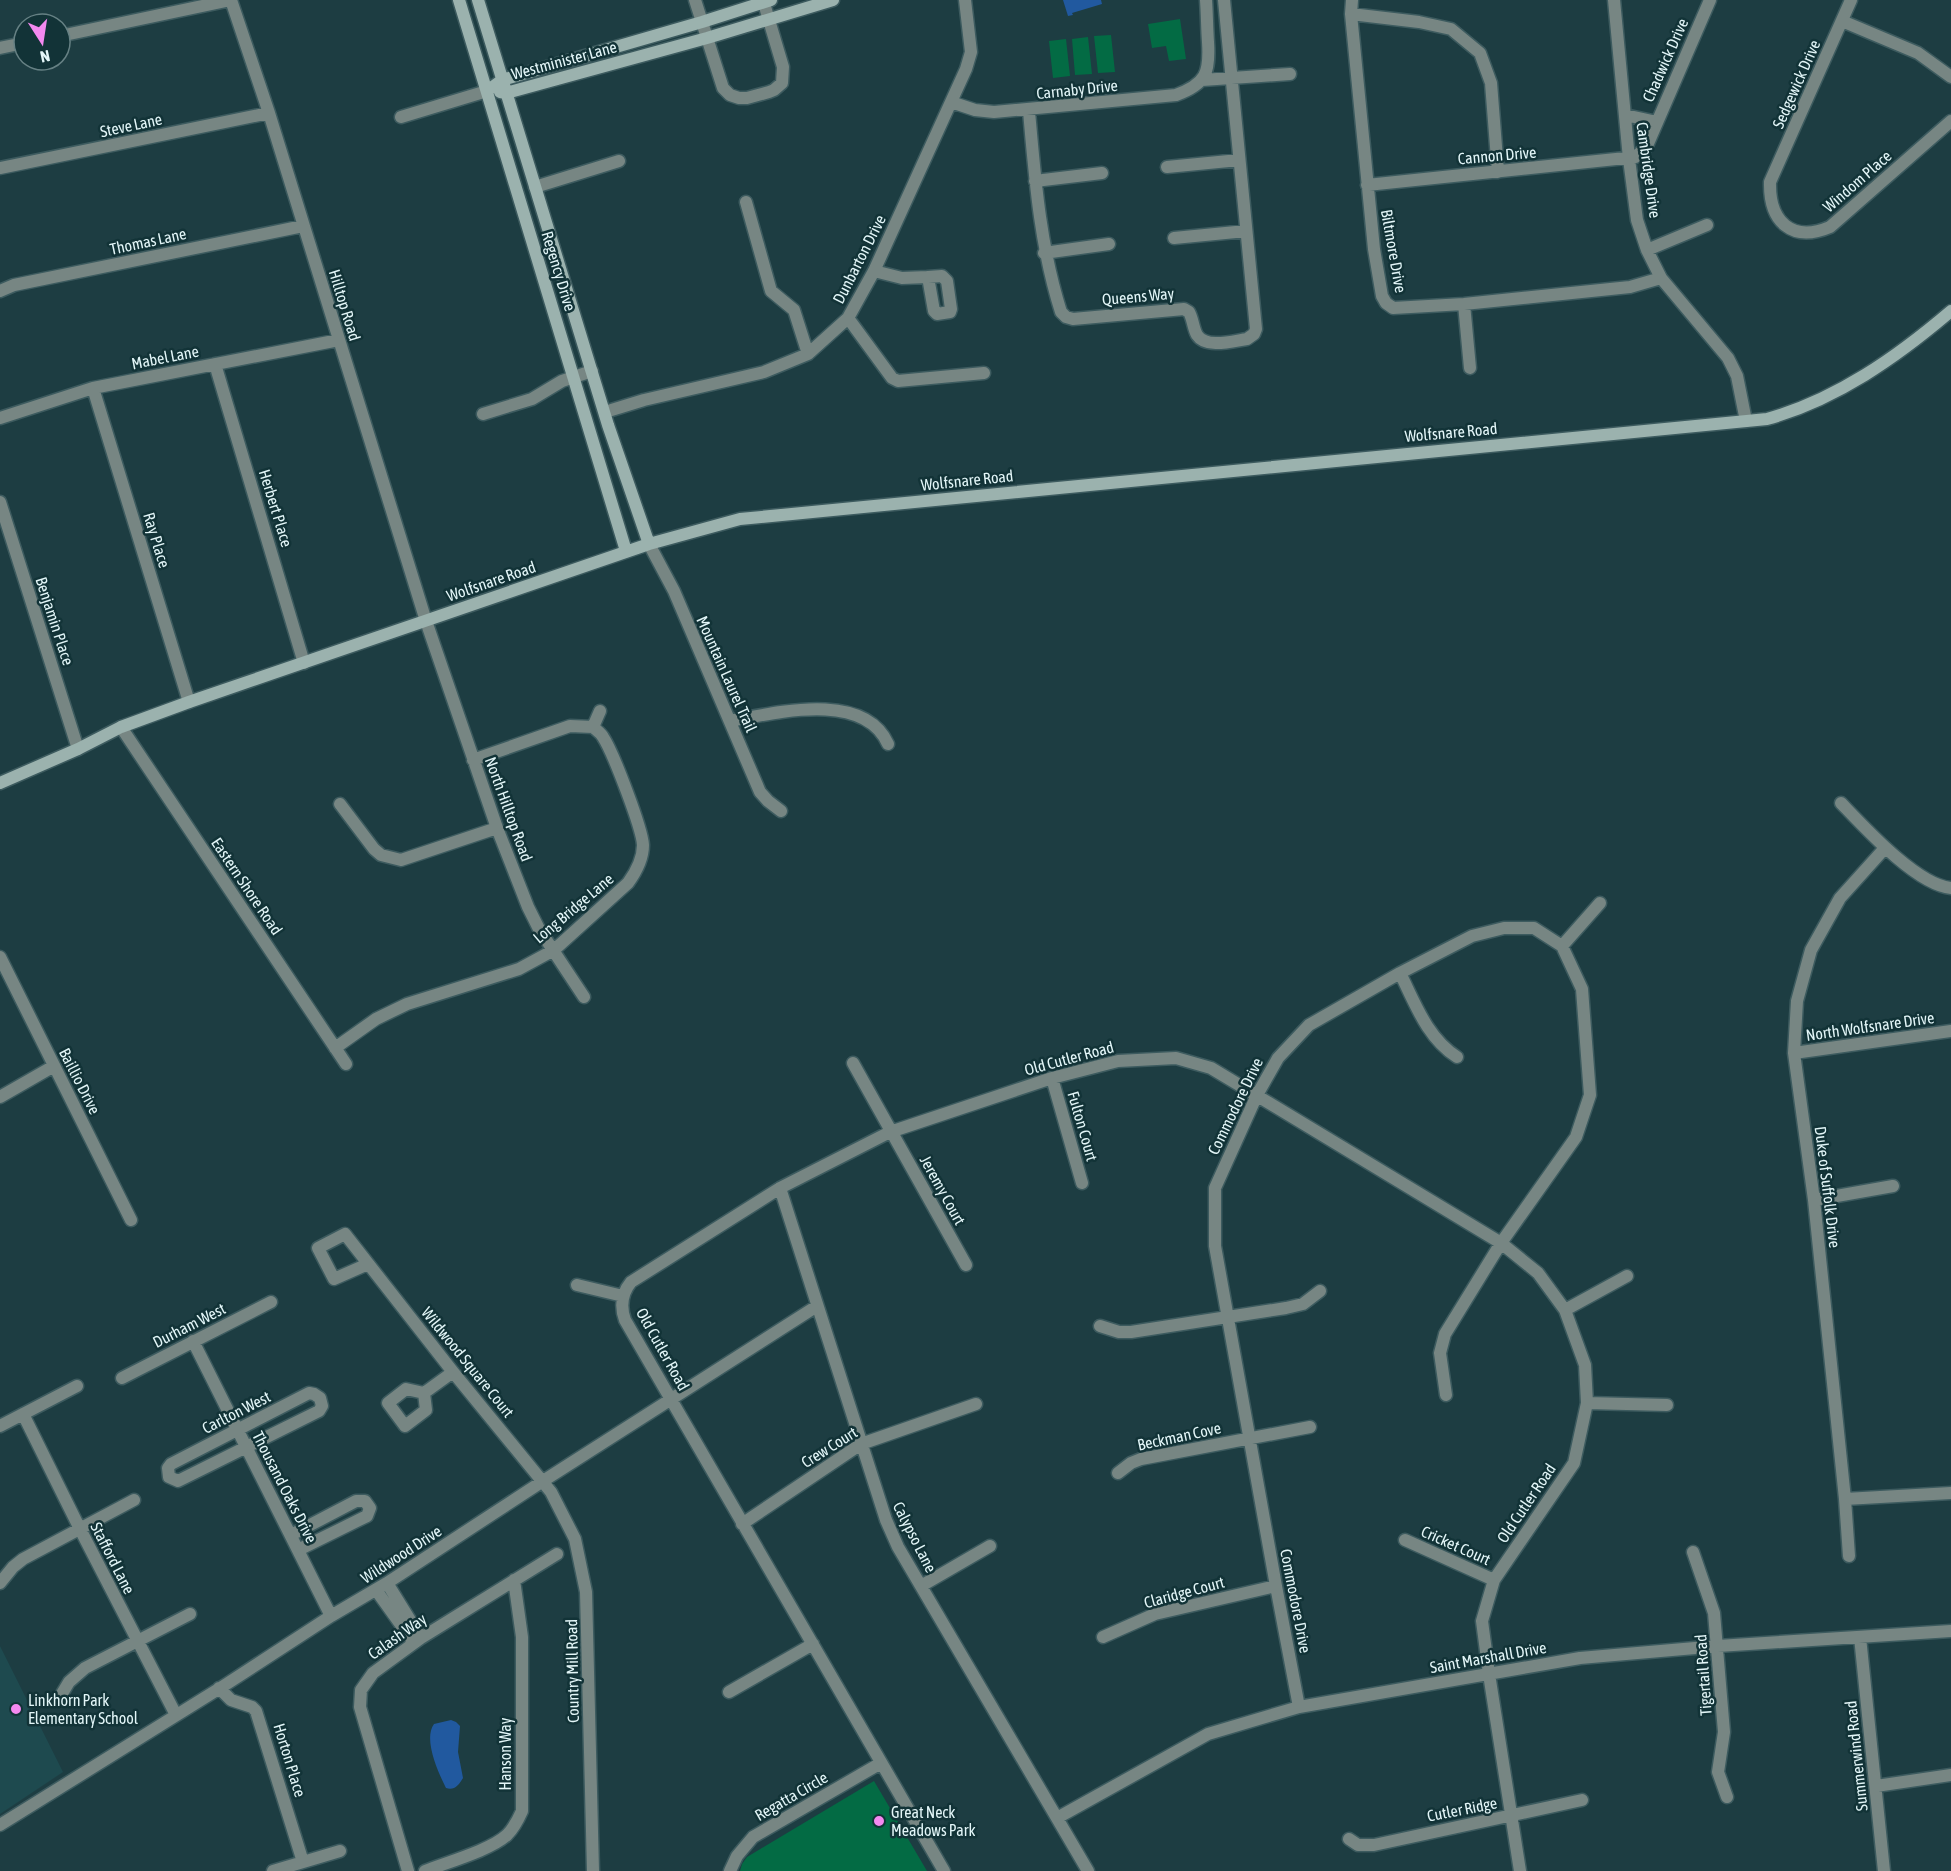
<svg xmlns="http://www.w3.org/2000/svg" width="1951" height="1871" font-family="'Asap Condensed',sans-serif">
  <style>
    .built { fill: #1e4a4f }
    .green { fill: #036b44 }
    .water { fill: #21599f }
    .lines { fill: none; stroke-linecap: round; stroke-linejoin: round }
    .street-casing { stroke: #3d5b5f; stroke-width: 15 }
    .secondary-casing { stroke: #3d5b5f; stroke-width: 15 }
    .street { stroke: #778683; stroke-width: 12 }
    .secondary { stroke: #9bb2ae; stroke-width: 12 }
    .poi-dot { fill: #f489f0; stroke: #123337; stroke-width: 2 }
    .labels { text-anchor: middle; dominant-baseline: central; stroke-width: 5; stroke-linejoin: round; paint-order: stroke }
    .street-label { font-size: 16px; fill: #e3f6f8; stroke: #123337 }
    .poi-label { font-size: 16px; fill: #e3f6f8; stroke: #123337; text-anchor: start }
  </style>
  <rect width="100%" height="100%" fill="#1d3d42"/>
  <path class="built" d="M0,1646L63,1772L0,1814Z"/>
  <path class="green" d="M1180,19L1186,59L1169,61L1166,46L1152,48L1148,24Z
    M1111,35L1115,72L1098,73L1094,36Z
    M1088,37L1092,74L1075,75L1072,39Z
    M1066,39L1070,76L1053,78L1049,41Z
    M874,1781L927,1871H740L742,1864L747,1857Z"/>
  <path class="water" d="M1063,0H1101L1102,4L1072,13L1073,15L1068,16Z
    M451,1720L456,1722L460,1726L458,1752L463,1778C459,1785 454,1791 446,1788C438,1772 423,1739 434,1724Z"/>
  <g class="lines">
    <g class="street-casing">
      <path id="street" d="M231,0L269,113L426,621L497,828L528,907L539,929L584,997
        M695,0L723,88L730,95L739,98H747L769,92L774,90L782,83L783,67L763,0
        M1352,0L1351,14L1374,249L1382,296L1386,303L1393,308L1464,304L1630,287L1661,278
        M1614,0L1629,159L1637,220L1647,250L1661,278L1728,358L1737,376L1746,421
        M1851,0L1770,182C1769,222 1792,243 1830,227L1951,121
        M1351,14L1419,22L1451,29L1480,53L1491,83L1498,172
        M1842,21L1918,53L1951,77
        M60,36L231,0
        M0,48L24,43
        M1202,80L1290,74
        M951,102L975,110L994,112L1176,95C1206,84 1210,73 1208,42C1207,28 1207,14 1206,0
        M1029,111C1035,179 1040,246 1061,312L1066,317L1073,319L1184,309L1189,312C1193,319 1193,328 1197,335C1206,349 1233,341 1247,339L1254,334L1256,329L1224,0
        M1625,115L1657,122
        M401,117L487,91
        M1167,167L1239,160
        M0,168L269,113
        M1035,181L1102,173
        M1367,185L1635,157L1646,148L1710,0
        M535,187L619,161
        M746,202L771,291L794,310L808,354
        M1174,238L1246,231
        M1647,250L1707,225
        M1044,253L1109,244
        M874,271L902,278L928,277
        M942,276L947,281L951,309L950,312L937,314L934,311L928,277Z
        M0,291L14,285L303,226
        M1464,304L1470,368
        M848,318L892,378L898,381L984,373
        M215,364L304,663
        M93,388L189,702
        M605,412L644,400L764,372L808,354L848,318L874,271L966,69L971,52L965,0
        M483,414L532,399L562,381L592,371
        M0,418L93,388L339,340
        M0,502L78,749
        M649,544L674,591L760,792L768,801L781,811
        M730,721C775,713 864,690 888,744
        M121,727L346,1064
        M593,727L600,711
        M1841,803C1865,828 1917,885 1951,888
        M340,804L374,849L381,855L401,860L497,828
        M1562,946L1600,903
        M0,957L131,1220
        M1400,973C1415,1003 1427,1038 1457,1057
        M335,1048L376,1019L407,1004L519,969L554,950L628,883C636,872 643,859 643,845C642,828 613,752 603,737C601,733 596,730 593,727L570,726L473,760
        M1794,1053L1951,1031
        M853,1063L966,1265
        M1052,1078L1082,1183
        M0,1097L54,1066
        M780,1188L886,1520L898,1547L1088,1871
        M1814,1200L1893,1186
        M368,1264L334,1279L318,1248L345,1234L453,1372L551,1492L575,1539L586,1592L593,1871
        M577,1285L623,1296
        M1565,1310L1627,1276
        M1100,1326L1119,1332H1131L1286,1308L1303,1304L1320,1291
        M193,1341L331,1616
        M122,1378L271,1302
        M309,1393L314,1394L320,1398L322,1406L319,1411L178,1481L169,1477L168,1468L171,1464Z
        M424,1393L426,1410L405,1426L388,1403L406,1389L424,1393L453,1372
        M1587,1403L1667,1405
        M23,1414L79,1527L176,1715
        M0,1426L77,1386
        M1118,1473L1131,1463L1141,1459L1310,1427
        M1845,1499L1951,1493
        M742,1524L861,1444L976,1404
        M291,1535L356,1501H365L370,1508L367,1516L298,1550
        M1405,1540L1494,1580
        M1693,1552L1714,1613L1724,1732L1718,1772L1727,1797
        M1849,1556L1845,1499L1814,1200L1794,1053L1797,1001L1811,950L1840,898L1885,848
        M0,1583L13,1567L23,1559L134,1500
        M387,1583L421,1638
        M921,1586L990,1546
        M376,1590L414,1643
        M1103,1637L1155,1614L1276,1586
        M1860,1637L1884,1871
        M219,1688L231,1700L252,1707L256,1711L303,1862
        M729,1692L813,1644
        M60,1697L69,1682L85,1668L190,1614
        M1299,1707L1276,1586L1215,1246V1188L1257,1095L1278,1058L1309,1025L1400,973L1472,936L1504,928H1534L1562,946L1582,989L1590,1095L1576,1137L1501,1243L1445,1334L1440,1353L1446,1395
        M1876,1786L1951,1775
        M1057,1818L1208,1734L1299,1707L1580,1658L1718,1646L1951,1631
        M0,1825L225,1685L331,1616L387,1583L543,1481L817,1306
        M1349,1839L1358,1845H1374L1582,1800
        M273,1871L340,1851
        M408,1871L360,1707L361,1690L373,1673L421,1638L557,1554
        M425,1871C448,1862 491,1850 507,1835C514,1828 518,1820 522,1811V1637L514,1580
        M730,1871L737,1856L753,1837L881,1763
        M944,1871L625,1320C620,1306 622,1293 631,1282L780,1188L890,1132L1052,1078L1118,1061L1176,1058L1211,1068L1501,1243L1538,1273L1565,1310L1585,1365L1587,1403L1574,1463L1494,1580L1482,1621L1489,1674L1520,1871"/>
    </g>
    <g class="secondary-casing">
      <path id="secondary" d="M459,0L626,551
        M478,0L608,425L649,544
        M487,91L502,80L702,22L771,0
        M500,92L506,93L707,38L833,0
        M0,783L78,749L121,727L189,702L649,544L740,519L1767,419C1836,400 1897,357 1951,311"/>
    </g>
    <use href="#street" class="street"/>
    <use href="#secondary" class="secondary"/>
  </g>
  <g class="poi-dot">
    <circle cx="16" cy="1709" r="6"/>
    <circle cx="879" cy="1821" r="6"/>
  </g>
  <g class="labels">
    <g class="street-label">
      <text transform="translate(564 60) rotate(-15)">Westminister Lane</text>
      <text transform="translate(1665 60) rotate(-66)">Chadwick Drive</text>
      <text transform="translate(1796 84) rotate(-66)">Sedgewick Drive</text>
      <text transform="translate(1077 89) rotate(-6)">Carnaby Drive</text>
      <text transform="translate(131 125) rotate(-12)">Steve Lane</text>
      <text transform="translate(1497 155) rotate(-5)">Cannon Drive</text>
      <text transform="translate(1649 170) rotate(82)">Cambridge Drive</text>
      <text transform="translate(1857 181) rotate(-41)">Windom Place</text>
      <text transform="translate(148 241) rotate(-12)">Thomas Lane</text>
      <text transform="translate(1394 251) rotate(80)">Biltmore Drive</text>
      <text transform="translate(859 259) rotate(-63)">Dunbarton Drive</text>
      <text transform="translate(559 271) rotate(73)">Regency Drive</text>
      <text transform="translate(1138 296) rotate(-5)">Queens Way</text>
      <text transform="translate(345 305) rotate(73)">Hilltop Road</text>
      <text transform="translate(165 357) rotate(-11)">Mabel Lane</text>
      <text transform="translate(1451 432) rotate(-5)">Wolfsnare Road</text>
      <text transform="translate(967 480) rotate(-6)">Wolfsnare Road</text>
      <text transform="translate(276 508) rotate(73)">Herbert Place</text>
      <text transform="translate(157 540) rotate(73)">Ray Place</text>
      <text transform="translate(491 581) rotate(-19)">Wolfsnare Road</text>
      <text transform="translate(55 621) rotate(72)">Benjamin Place</text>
      <text transform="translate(727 674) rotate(66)">Mountain Laurel Trail</text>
      <text transform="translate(509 809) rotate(70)">North Hilltop Road</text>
      <text transform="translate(247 886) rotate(56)">Eastern Shore Road</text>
      <text transform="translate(573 908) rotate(-40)">Long Bridge Lane</text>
      <text transform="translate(1870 1026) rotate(-8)">North Wolfsnare Drive</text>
      <text transform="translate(1069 1058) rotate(-15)">Old Cutler Road</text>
      <text transform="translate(80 1081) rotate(63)">Baillio Drive</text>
      <text transform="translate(1235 1106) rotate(-64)">Commodore Drive</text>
      <text transform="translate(1083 1126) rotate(74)">Fulton Court</text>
      <text transform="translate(1828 1187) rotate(83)">Duke of Suffolk Drive</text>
      <text transform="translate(943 1190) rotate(61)">Jeremy Court</text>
      <text transform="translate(189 1325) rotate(-27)">Durham West</text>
      <text transform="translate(663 1349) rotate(61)">Old Cutler Road</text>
      <text transform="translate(468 1362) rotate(51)">Wildwood Square Court</text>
      <text transform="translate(236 1412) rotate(-27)">Carlton West</text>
      <text transform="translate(1179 1436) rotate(-12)">Beckman Cove</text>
      <text transform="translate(829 1447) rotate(-32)">Crew Court</text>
      <text transform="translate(285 1487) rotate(63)">Thousand Oaks Drive</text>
      <text transform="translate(1526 1503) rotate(-56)">Old Cutler Road</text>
      <text transform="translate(915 1537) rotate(63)">Calypso Lane</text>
      <text transform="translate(1456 1545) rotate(24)">Cricket Court</text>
      <text transform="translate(401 1554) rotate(-33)">Wildwood Drive</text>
      <text transform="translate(113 1558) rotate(63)">Stafford Lane</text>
      <text transform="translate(1184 1592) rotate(-15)">Claridge Court</text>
      <text transform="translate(1296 1601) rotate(79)">Commodore Drive</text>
      <text transform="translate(397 1636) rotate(-35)">Calash Way</text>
      <text transform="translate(1488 1657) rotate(-10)">Saint Marshall Drive</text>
      <text transform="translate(572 1671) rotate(-91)">Country Mill Road</text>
      <text transform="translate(1703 1675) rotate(-94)">Tigertail Road</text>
      <text transform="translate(505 1754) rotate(-90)">Hanson Way</text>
      <text transform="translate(1856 1756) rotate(-96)">Summerwind Road</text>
      <text transform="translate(290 1760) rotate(73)">Horton Place</text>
      <text transform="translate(791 1796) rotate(-30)">Regatta Circle</text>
      <text transform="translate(1462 1809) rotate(-11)">Cutler Ridge</text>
    </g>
    <g class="poi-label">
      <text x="28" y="1700">Linkhorn Park<tspan x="28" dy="18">Elementary School</tspan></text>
      <text x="891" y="1812">Great Neck<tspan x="891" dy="18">Meadows Park</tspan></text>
    </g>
  </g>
  <g transform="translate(42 42) rotate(168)"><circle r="28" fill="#123337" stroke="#668184" stroke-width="1.5"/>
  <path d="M0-4.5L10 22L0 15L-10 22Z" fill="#f489f0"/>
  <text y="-9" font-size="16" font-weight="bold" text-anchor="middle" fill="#e3f6f8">N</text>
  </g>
</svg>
